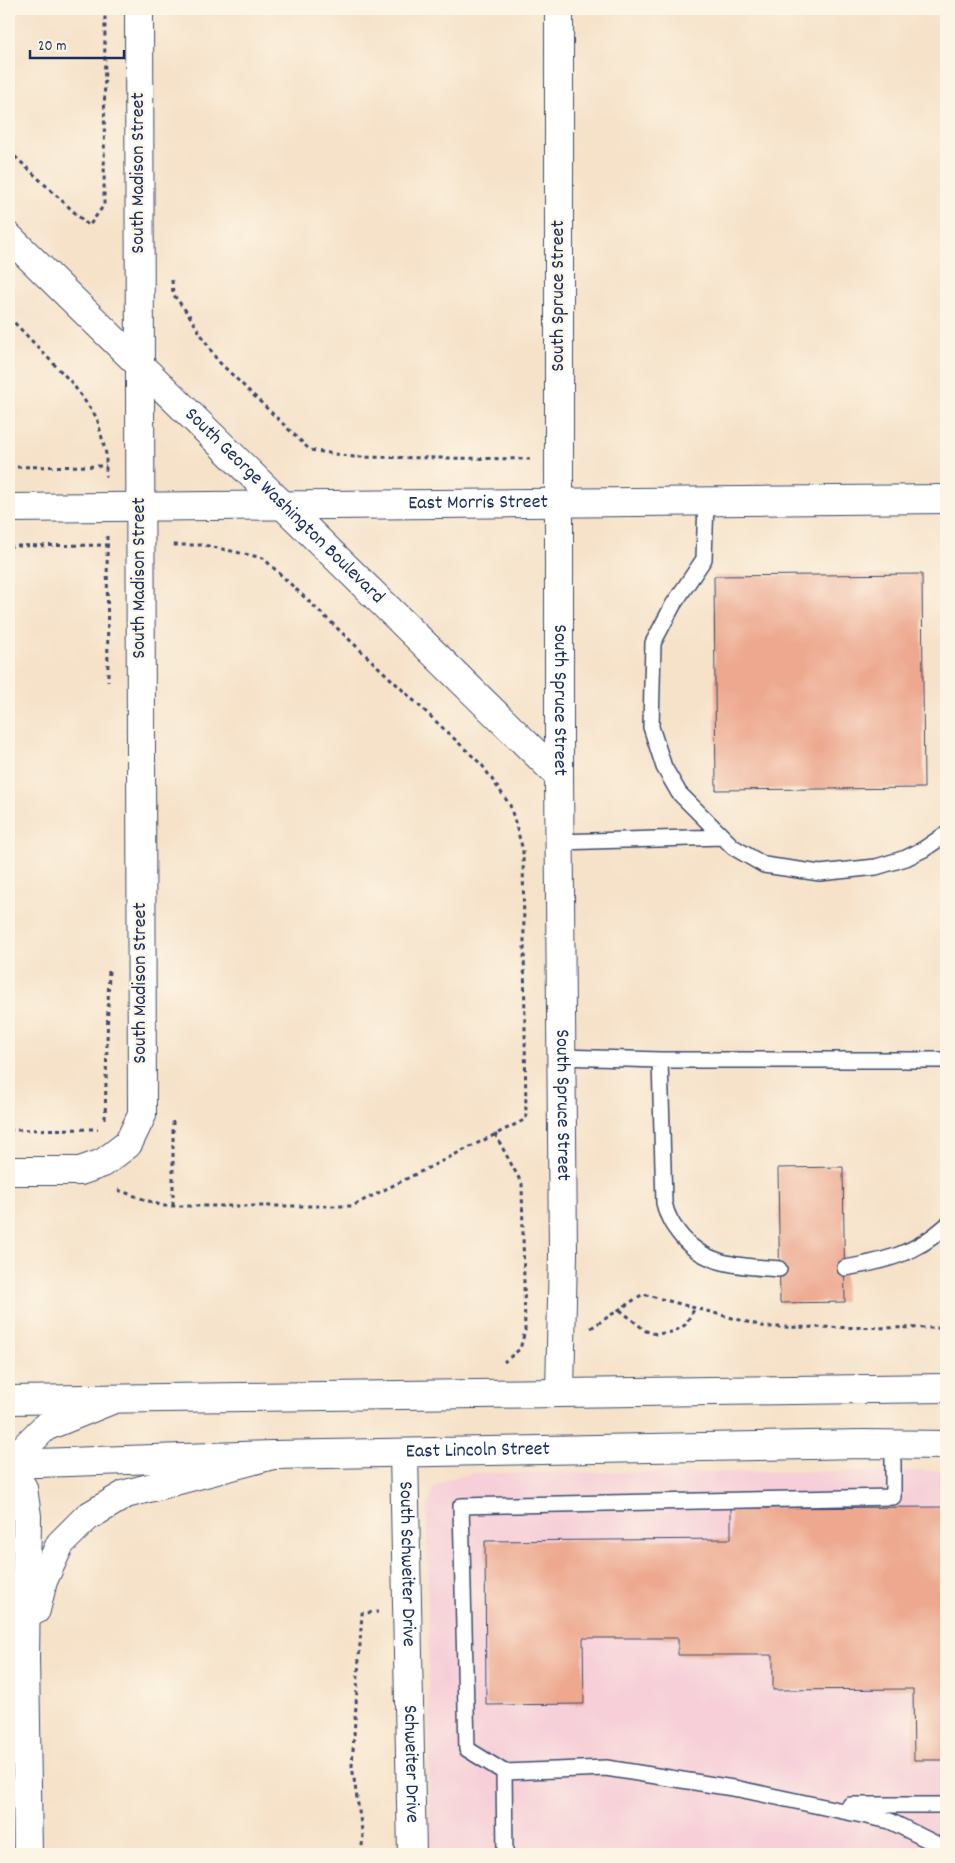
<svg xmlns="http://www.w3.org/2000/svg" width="955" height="1863" font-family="Dekko,sans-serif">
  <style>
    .built { fill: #f6cfd8 }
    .building { fill: #eda88f }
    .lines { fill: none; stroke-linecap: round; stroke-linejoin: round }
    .lane-casing { stroke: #3c4a6e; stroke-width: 18 }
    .street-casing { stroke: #3c4a6e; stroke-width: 30 }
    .secondary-casing { stroke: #3c4a6e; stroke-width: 30 }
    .highway-casing { stroke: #3c4a6e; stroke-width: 30 }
    .path { stroke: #3c4a6e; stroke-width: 3; stroke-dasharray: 4 4; stroke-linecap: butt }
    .lane { stroke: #fff; stroke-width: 15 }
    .street { stroke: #fff; stroke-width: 28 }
    .secondary { stroke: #fff; stroke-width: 28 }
    .highway { stroke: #fff; stroke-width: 28 }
    .labels { text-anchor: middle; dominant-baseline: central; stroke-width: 4.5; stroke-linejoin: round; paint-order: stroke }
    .street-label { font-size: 20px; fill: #1b2f5e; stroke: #fcf5e5 }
  </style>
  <rect width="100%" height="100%" fill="#fcf5e5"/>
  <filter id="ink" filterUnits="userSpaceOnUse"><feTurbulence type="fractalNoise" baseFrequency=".02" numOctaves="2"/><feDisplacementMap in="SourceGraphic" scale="10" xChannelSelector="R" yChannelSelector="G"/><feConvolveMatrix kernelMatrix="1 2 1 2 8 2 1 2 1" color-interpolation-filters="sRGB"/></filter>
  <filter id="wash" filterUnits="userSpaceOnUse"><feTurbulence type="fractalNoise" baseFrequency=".0096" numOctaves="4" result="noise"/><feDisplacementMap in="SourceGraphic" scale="20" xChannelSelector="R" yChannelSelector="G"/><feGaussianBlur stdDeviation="1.12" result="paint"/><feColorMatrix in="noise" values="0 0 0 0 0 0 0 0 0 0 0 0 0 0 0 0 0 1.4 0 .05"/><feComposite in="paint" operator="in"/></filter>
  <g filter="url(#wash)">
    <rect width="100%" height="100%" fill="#f6e2c9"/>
    <path class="built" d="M946,1471V1854H430L427,1508L433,1489L446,1480L472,1473Z"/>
    <g id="blocks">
      <path class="building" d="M922,574L924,788L716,790L714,576Z
        M843,1167L845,1302L780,1303L778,1168Z
        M946,1507V1760H914L913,1689L773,1690V1655H678V1638H583L584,1704L486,1705L485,1541L731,1539V1508Z"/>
    </g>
  </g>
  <g filter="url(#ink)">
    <use href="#blocks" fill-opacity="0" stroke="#3c4a6e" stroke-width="1"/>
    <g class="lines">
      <g class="lane-casing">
        <path id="lane" d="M706,502L704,559L673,605L653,643L651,727L664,767L679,793L733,847L764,865L820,873L876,867L906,858L924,849L946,834
          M559,842L722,837
          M561,1057L660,1060H946
          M660,1060L664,1203C667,1217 673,1226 682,1237C707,1267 744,1266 779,1269
          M845,1268C885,1261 915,1254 946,1226
          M504,1772L467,1749L461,1506L893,1497V1444
          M850,1805H946
          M505,1854L504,1772L606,1768L739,1789L890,1821L946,1849"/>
      </g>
      <g class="street-casing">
        <g id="street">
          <path id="s1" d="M559,9V776L563,1253L560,1392"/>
          <path id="s2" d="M9,237L559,776"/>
          <path id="s3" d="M9,508L946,499"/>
          <path d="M9,1171H80L103,1163L128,1144L142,1115L139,9"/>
          <path id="s4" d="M404,1453L412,1854"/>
        </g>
      </g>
      <g class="secondary-casing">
        <g id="secondary">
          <path d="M9,1400L946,1388"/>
          <path id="s5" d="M9,1464L273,1455L864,1444L946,1445"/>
        </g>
      </g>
      <g class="highway-casing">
        <path id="highway" d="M9,1463L45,1427L114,1399
          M9,1465L23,1488L27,1516L25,1658L28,1854
          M36,1610L43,1581L60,1544L87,1517L126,1494L273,1455"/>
      </g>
      <path class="path" d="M9,151L89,226L104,205L105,9
        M172,280L173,294L189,315L217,360L310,450L354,457L530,459
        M9,317L72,383L97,418L106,454V477
        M9,467L106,466
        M107,536L108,682
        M9,546L111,545
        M105,1119L109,968
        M173,1121V1206
        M9,1130L98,1129
        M495,1134L522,1184L525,1331L520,1349L504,1362
        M118,1190L163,1206H352L526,1119L523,850L510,805L482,765L263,558L204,545H170
        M620,1310L646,1331L656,1334L673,1332L685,1325L695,1308
        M591,1328L643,1294L766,1327L946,1328
        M361,1854L363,1837L352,1766L362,1613L378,1612"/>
      <use href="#lane" class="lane"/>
      <use href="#street" class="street"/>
      <use href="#secondary" class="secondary"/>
      <use href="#highway" class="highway"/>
    </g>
  </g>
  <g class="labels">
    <g class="street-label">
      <text transform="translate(139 173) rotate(-90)">South Madison Street</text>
      <text transform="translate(559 296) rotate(-90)">South Spruce Street</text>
      <text stroke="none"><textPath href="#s3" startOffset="469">East Morris Street</textPath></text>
      <text stroke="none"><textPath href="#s2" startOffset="385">South George Washington Boulevard</textPath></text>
      <text transform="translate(140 578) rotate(-90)">South Madison Street</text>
      <text stroke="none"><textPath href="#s1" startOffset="691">South Spruce Street</textPath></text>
      <text transform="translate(141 983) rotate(-90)">South Madison Street</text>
      <text stroke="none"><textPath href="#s1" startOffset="1096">South Spruce Street</textPath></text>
      <text stroke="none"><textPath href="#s5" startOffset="469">East Lincoln Street</textPath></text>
      <text stroke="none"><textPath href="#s4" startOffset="111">South Schweiter Drive</textPath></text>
      <text stroke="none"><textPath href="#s4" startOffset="311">Schweiter Drive</textPath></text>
    </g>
  </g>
  <rect width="955" height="1863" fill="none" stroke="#fcf5e5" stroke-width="30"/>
  <path d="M30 50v8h94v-8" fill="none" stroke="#1b2f5e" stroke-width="2.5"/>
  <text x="38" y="50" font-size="15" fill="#1b2f5e" stroke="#fcf5e5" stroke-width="4" paint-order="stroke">20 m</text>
</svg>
